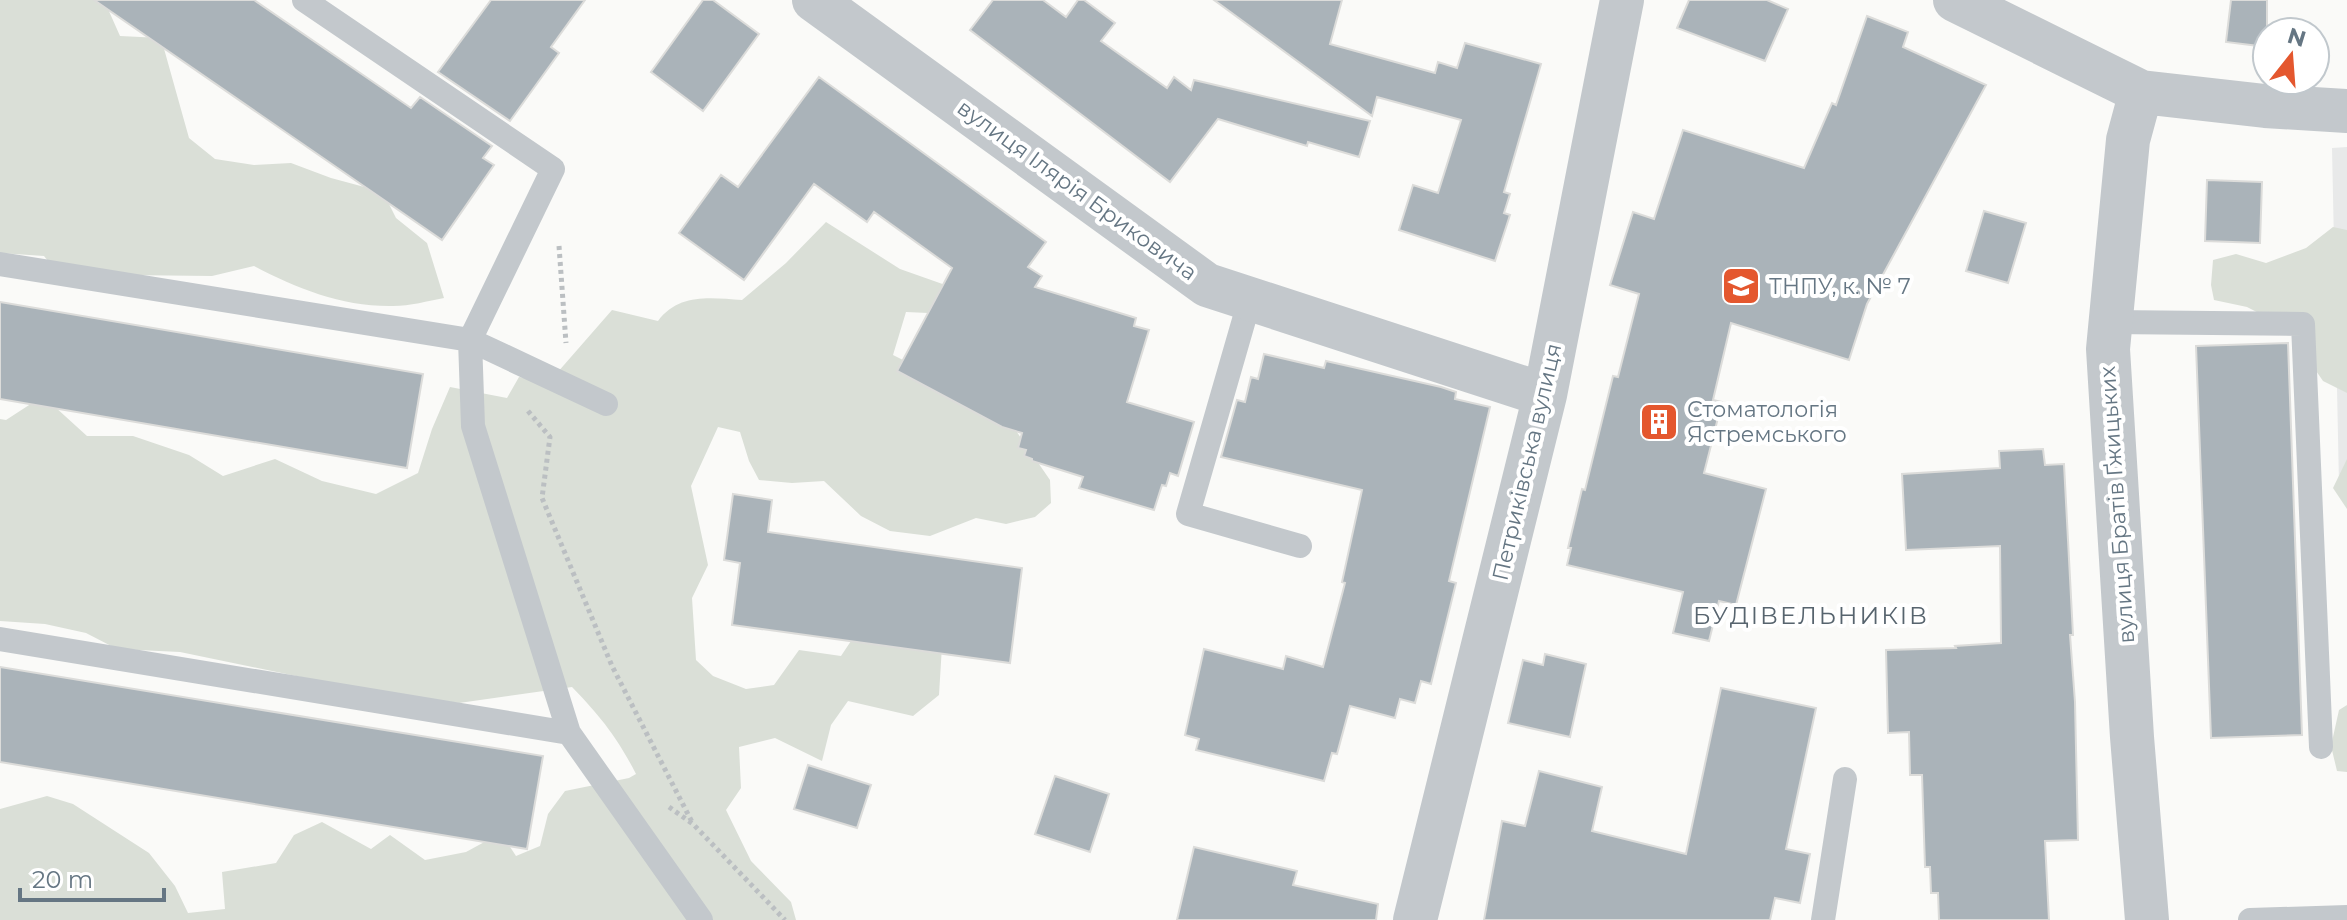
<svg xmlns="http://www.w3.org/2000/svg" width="2347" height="920" font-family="Montserrat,sans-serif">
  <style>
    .built { fill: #e8e9e9 }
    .green { fill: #dadfd7 }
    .building { fill: #aab3b9; stroke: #dcdcda; stroke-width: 2 }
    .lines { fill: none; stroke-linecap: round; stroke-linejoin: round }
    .path { stroke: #bbbfc2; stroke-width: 5; stroke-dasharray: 4 4; stroke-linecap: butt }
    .lane { stroke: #c3c8cc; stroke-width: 24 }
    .street { stroke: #c3c8cc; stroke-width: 44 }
    .labels { text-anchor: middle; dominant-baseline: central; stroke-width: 8; stroke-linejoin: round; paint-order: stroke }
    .street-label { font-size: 22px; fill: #657683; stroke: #fff }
    .poi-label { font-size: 22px; fill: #657683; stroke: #fff; text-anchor: start }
    .neighbourhood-label { font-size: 24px; letter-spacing: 2px; fill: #57646e; stroke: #fff }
  </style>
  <rect width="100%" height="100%" fill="#fafaf8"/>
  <path class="built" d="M2347,147V484H2339L2332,148Z"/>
  <path class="green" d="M0,0H104L120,36L161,38L189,138L215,159L254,165L291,163L331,178L383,192L396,218L427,243L444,298C428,301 410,306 393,306C343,307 298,289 254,266L212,276L124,275L67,285L44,256L0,253Z
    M826,222L900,269L951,287L950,314L906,312L893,355L929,373L994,399L1050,480L1051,503L1035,517L1006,524L976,518L930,536L890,531L861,516L824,481L792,483L759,480L749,461L740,432L718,427L691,486L708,565L692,598L696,660L713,676L746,689L774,685L799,650L841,656L875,605L943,629L939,695L913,716L848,701L831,725L822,761L775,738L739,747L741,788L726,810L751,861L791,902L796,920H0V809L47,796L73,804L149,853L175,886L188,913L225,909L222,872L276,863L294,835L322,822L371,849L390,835L425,860L466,852L501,833L516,856L540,846L548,814L565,791L629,778L636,774C617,737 601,717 572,687L459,703L373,692L180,652L117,649L86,633L45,624L0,621V419L6,420L43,396L87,436H133L189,455L223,476L275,459L322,481L376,494L418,473L432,429L450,387L507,398L519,377L550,381L612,310L658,321C679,293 710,298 742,300L786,263Z
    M2333,227L2347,230V393L2323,381L2286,327L2247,307L2214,300L2211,285L2213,260L2236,254L2266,263L2306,248Z
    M2347,459V509L2333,488Z
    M2347,705V772L2337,771L2331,746L2339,710Z"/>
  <path class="building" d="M94,0H254L411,108L420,97L492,146L483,158L494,165L442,240Z
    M491,0H585L551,47L559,53L510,121L438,72Z
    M703,0H713L759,34L703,111L651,72Z
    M993,0H1043L1066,17L1078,0H1084L1115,23L1101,41L1167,88L1174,77L1191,90L1194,80L1370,121L1359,157L1308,142L1307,146L1218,119L1170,182L970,30Z
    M1214,0H1342L1330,44L1435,73L1438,62L1457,68L1465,43L1541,64L1504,192L1510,194L1504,213L1510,215L1495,261L1399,230L1413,185L1438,193L1461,120L1377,97L1372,116Z
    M1689,0H1767L1788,9L1765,61L1677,28Z
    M2231,0H2267V47L2226,42Z
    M1867,16L1908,32L1903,47L1986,85L1867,304L1849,360L1731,323L1713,400L1722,402L1704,473L1766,489L1736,605L1719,601L1709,641L1673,633L1683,592L1567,565L1571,548H1568L1582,489L1585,490L1613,376L1618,377L1639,294L1610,285L1633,212L1654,219L1683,130L1804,168L1832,103L1836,105Z
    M819,77L1046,242L1028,267L1042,276L1035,287L1136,318L1134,326L1149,330L1127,402L1194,422L1178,476L1170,473L1166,486L1162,485L1154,510L1079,488L1083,477L1032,461V459L1024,456L1026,450L1018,448L1022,433L1002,427L897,371L952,268L874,212L867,222L814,184L744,280L679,233L721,175L738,187Z
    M2207,180L2262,182L2260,243L2205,241Z
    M1984,211L2026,223L2008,283L1966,271Z
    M0,302L423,374L407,468L0,399Z
    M2288,343L2302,735L2211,738L2196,346Z
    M1264,354L1324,368L1326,361L1441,387L1456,392L1455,399L1490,407L1449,581L1456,583L1431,684L1421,681L1415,703L1400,699L1395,718L1350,706L1337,754L1332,753L1324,781L1196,750L1199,739L1185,735L1204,649L1283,669L1286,656L1323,667L1345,583L1342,582L1362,490L1221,457L1237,400L1245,402L1251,377L1258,379Z
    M2043,449L2045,465L2064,464L2073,635H2070L2075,702L2078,840L2045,841L2049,920H1939L1938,893H1931L1930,867H1925L1922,775H1910L1909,732L1888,733L1886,650L1956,648L1955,646L2001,643L2000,546L1906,550L1902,474L2000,468L1999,451Z
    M733,494L772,500L768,532L1022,568L1010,663L732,625L740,563L724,560Z
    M1545,654L1586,664L1570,737L1508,723L1523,660L1543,665Z
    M0,667L543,756L527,849L0,762Z
    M1721,688L1816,708L1786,849L1810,854L1800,903L1775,898L1770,920H1484L1502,821L1525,826L1539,771L1602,787L1592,831L1686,854Z
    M808,765L871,785L857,828L794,809Z
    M1055,776L1109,794L1090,852L1035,834Z
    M1194,847L1297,871L1293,885L1378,904L1376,920H1177Z"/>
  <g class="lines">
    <path class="path" d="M559,246L566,343
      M528,411L550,437L542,498L612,666L693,824
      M669,807L693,824L785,920"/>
    <path class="lane" d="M304,0L553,169L470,340L473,426L569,733L701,920
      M0,264L470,340L606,404
      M1250,299L1188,514L1300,546
      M2110,322L2303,324L2321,747
      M0,639L569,733
      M1823,920L1845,779
      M2250,920L2347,917"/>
    <path class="street" d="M814,0L1207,285L1545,395
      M1955,0L2141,92L2265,106L2347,111
      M2141,92L2128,140L2108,349L2132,737L2147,920
      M1415,920L1545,395L1622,0"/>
  </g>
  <defs>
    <g id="university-square" transform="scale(2)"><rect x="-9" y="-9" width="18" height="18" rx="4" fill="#e4572e" stroke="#fff"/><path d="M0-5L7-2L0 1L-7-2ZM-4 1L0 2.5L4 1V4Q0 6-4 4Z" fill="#fff"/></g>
    <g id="building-square" transform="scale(2)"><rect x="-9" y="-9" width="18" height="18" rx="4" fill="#e4572e" stroke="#fff"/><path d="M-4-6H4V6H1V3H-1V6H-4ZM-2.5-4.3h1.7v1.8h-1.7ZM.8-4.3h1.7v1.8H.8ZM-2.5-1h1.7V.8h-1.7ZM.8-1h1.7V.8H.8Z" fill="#fff"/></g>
  </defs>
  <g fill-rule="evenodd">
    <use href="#university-square" x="1741" y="286"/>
    <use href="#building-square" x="1659" y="422"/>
  </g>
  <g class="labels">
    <g class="street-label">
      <text transform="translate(1077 190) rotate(36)">вулиця Ілярія Бриковича</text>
      <text transform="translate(1527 462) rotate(-77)">Петриківська вулиця</text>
      <text transform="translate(2117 505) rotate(-94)">вулиця Братів Ґжицьких</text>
    </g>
    <g class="poi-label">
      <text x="1769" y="286">ТНПУ, к. № 7</text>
      <text x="1687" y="409">Стоматологія<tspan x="1687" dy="25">Ястремського</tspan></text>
    </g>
    <g class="neighbourhood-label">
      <text x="1811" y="615">БУДІВЕЛЬНИКІВ</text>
    </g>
  </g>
  <g transform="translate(2291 56) rotate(17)"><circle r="38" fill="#ffffff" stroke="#c1c8cd" stroke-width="2"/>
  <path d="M0-6L14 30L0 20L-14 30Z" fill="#e4572e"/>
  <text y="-12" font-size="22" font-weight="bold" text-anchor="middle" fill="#657683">N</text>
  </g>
  <path d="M20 888v12h144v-12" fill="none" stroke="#657683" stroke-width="4"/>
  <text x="32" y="888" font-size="24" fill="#657683" stroke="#ffffff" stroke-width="6" paint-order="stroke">20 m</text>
</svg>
